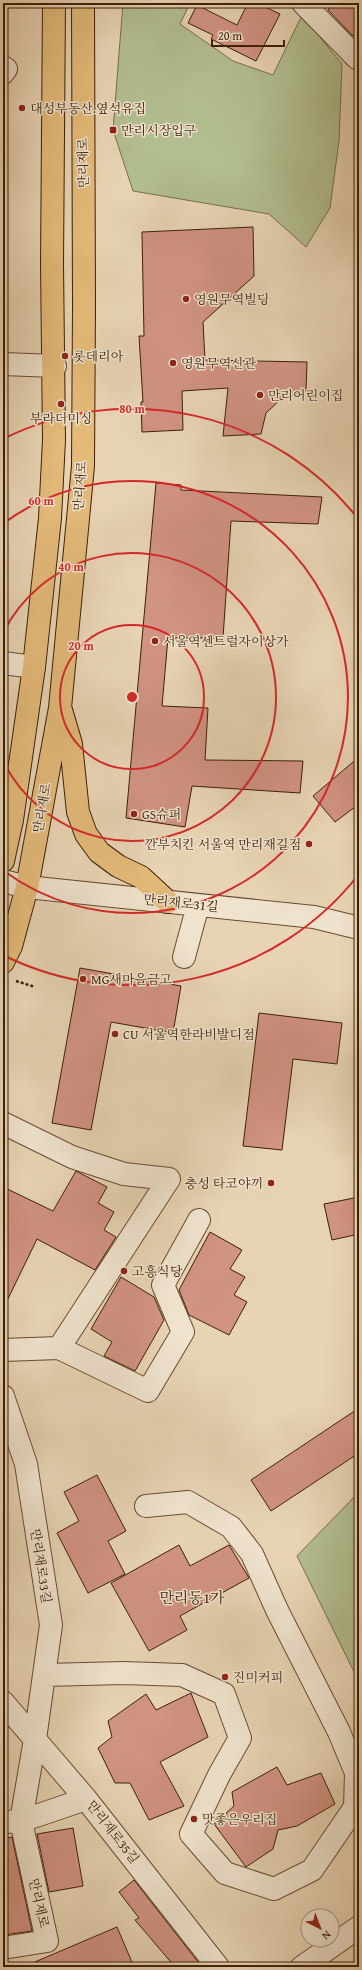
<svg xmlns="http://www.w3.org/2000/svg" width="362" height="1970" font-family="'Gentium Book Plus','Noto Serif KR',serif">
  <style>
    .green { fill: #b2be90; stroke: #786e4b }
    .building { fill: #d19383; stroke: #3d1f06 }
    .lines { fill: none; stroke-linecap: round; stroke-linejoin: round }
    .minor-casing { stroke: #684c32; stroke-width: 24 }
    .major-casing { stroke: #3d1f06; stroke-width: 24 }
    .path { stroke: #3d1f06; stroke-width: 2.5; stroke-dasharray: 3 2; stroke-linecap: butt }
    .minor { stroke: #f0e3ce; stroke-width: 22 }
    .major { stroke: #e4ba7a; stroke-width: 22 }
    .ring { fill: none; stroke: #d62828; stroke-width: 2 }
    .poi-dot { fill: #8f2418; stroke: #f0e3ce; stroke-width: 1.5 }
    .labels { text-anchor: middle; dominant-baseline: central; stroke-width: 3; stroke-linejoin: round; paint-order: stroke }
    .poi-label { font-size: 13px; fill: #3d1f06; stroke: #f0e3ce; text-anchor: start }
    .street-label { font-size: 13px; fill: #3d1f06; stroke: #f0e3ce }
    .quarter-label { font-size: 15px; fill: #3d1f06; stroke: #f0e3ce }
    .centre { fill: #d62828; stroke: #f0e3ce; stroke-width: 2 }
    .ring-label { font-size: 12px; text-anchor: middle; font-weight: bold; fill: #d62828; stroke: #f0e3ce; stroke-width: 3; stroke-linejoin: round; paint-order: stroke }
  </style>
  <rect width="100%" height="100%" fill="#e8d4b4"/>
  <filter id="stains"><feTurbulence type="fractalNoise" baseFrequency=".005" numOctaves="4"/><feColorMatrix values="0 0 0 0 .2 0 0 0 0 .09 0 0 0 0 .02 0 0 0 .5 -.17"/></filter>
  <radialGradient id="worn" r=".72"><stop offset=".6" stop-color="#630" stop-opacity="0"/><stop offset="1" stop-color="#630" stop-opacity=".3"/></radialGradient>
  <path class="green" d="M123,3H190L180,24L233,61L273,75L302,15L342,64L339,141L330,208L306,247L269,214L133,191L113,130Z
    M359,1492V1682L297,1556Z"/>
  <path class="building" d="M248,3H257L280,14L256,61L211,39L213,35L188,23L197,5L237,25Z
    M333,3H359V27L353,36L328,10Z
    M253,227L254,276L203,322L205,360L307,362L306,391L280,400L266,413L261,434L223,436L228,388L182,391L183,430L142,432L141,402H143L139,336H144L142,232Z
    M156,483L181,485V490L322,497L318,524L231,521L223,638H168L162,706L208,708L205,760L303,761L300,793L192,786L185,827L126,818Z
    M359,757V804L335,822L313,796Z
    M80,968L181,986L173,1033L111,1022L91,1130L52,1123Z
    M259,1013L342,1023L337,1064L293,1059L282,1150L243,1146Z
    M76,1171L107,1187L98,1203L114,1212L104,1230L116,1237L95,1270L37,1239L3,1309V1187L53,1211Z
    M359,1197V1234L332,1240L324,1204Z
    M210,1232L242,1250L230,1269L245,1277L234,1295L247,1302L229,1335L189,1315L179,1290Z
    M121,1277L154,1297L164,1320L135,1371L104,1356L112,1342L91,1329Z
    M359,1408V1453L271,1511L251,1480Z
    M97,1475L126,1531L108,1541L125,1574L88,1593L57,1533L79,1521L64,1492Z
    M179,1545L190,1566L229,1545L249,1578L180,1616L187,1630L149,1651L111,1583Z
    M191,1693L208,1737L160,1762L184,1806L149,1820L130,1783H115L98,1748L112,1737L108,1721L146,1694L156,1710Z
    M277,1767L287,1785L321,1773L335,1804L297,1826L278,1830L273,1849L246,1867L214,1824L234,1806L232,1792Z
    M73,1828L83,1886L49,1892L37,1834Z
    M12,1837L32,1931L3,1935V1839Z
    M134,1880L202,1967H175L135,1920L139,1918L119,1892Z
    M117,1927L134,1967H23Z"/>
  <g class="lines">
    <g class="minor-casing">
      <path id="minor" d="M303,3L357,58
        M3,67L6,69L3,73
        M3,364L55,366
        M3,663L34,667
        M3,881L27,887L314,917L359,928
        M184,957L198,905
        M3,1123L72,1157L124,1174L169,1179L59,1348
        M3,1350L59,1348L148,1391L183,1332L163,1285L199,1220
        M3,1396L26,1464L51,1625L35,1739L21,1821L47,1941L3,1948
        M44,1675L124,1673L182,1675L224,1694L240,1738L219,1775L191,1834L225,1873L274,1889L312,1870L355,1807L356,1773L339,1732L277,1610L252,1554L231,1527L188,1502L146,1506
        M3,1702L86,1799L218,1967
        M3,1822L21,1821L86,1799
        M302,1967L359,1927"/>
    </g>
    <g class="major-casing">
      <path id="major" d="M61,710L71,744L78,812L86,834L99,852L118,866L141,877L168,902
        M3,861L12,820L34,667L50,518L54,440L52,264L54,3
        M3,962L11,946L27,887L60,708L83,466L84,306L83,3"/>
    </g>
    <path class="path" d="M16,981L35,987"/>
    <use href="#minor" class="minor"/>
    <use href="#major" class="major"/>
  </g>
  <g class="ring">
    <circle cx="132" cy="697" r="72"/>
    <path d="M3 633A144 144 0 1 1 3 761"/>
    <path d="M4 523A216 216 0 1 1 4 871"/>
    <path d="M359 874A288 288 0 0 1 3 955M3 439A288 288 0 0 1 359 520"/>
  </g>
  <g class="poi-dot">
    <circle cx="22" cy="108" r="4"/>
    <rect x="109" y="126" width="8" height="8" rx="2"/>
    <circle cx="186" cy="299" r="4"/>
    <circle cx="65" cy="356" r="4"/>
    <circle cx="173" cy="363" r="4"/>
    <circle cx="260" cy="395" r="4"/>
    <circle cx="61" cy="404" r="4"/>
    <circle cx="155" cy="641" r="4"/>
    <circle cx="134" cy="814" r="4"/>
    <circle cx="309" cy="844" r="4"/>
    <circle cx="83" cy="979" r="4"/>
    <circle cx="115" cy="1034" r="4"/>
    <circle cx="271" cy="1183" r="4"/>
    <circle cx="124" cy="1271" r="4"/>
    <circle cx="225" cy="1677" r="4"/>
    <circle cx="194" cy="1819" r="4"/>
  </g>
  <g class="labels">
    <g class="poi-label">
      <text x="30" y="108">대성부동산.옆석유집</text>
      <text x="121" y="130">만리시장입구</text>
      <text x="194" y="299">영원무역빌딩</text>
      <text x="73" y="356">롯데리아</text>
      <text x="181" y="363">영원무역신관</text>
      <text x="268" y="395">만리어린이집</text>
      <text x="61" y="418" text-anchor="middle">부라더미싱</text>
      <text x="163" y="641">서울역센트럴자이상가</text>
      <text x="142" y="814">GS슈퍼</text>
      <text x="301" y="844" text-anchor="end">깐부치킨 서울역 만리재길점</text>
      <text x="91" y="979">MG새마을금고</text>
      <text x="123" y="1034">CU 서울역한라비발디점</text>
      <text x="263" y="1183" text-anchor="end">충성 타코야끼</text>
      <text x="132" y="1271">고흥식당</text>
      <text x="233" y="1677">진미커피</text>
      <text x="202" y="1819">맛좋은우리집</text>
    </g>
    <g class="street-label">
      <text transform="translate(83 163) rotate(-91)">만리재로</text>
      <text transform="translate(80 486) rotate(-86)">만리재로</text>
      <text transform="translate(42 808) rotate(-80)">만리재로</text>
      <text transform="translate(181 903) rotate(6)">만리재로31길</text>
      <text transform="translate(41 1566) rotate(81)">만리재로33길</text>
      <text transform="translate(113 1832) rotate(52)">만리재로35길</text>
      <text transform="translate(39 1903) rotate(77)">만리재로</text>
    </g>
    <g class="quarter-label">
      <text x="192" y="1597">만리동1가</text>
    </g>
  </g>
  <circle cx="132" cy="697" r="6" class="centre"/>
  <g class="ring-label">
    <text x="132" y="413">80 m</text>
    <text x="41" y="505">60 m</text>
    <text x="71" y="571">40 m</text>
    <text x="81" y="650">20 m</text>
  </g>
  <rect width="362" height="1970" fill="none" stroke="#e8d4b4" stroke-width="16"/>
  <rect x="4" y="4" width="354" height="1962" fill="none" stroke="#3d1f06" stroke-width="2"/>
  <rect x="8" y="8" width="346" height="1954" fill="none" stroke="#3d1f06"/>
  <g transform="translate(320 1928) rotate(138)"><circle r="19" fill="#f0e3ce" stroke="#a8957e"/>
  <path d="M0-3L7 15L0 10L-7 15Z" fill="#8f2418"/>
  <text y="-6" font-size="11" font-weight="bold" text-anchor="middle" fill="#3d1f06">N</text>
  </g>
  <path d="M212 40v6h72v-6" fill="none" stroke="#3d1f06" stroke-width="2"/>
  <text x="218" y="40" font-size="12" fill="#3d1f06" stroke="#f0e3ce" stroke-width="3" paint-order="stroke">20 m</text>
  <rect width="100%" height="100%" filter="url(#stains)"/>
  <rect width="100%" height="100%" fill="url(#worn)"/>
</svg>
